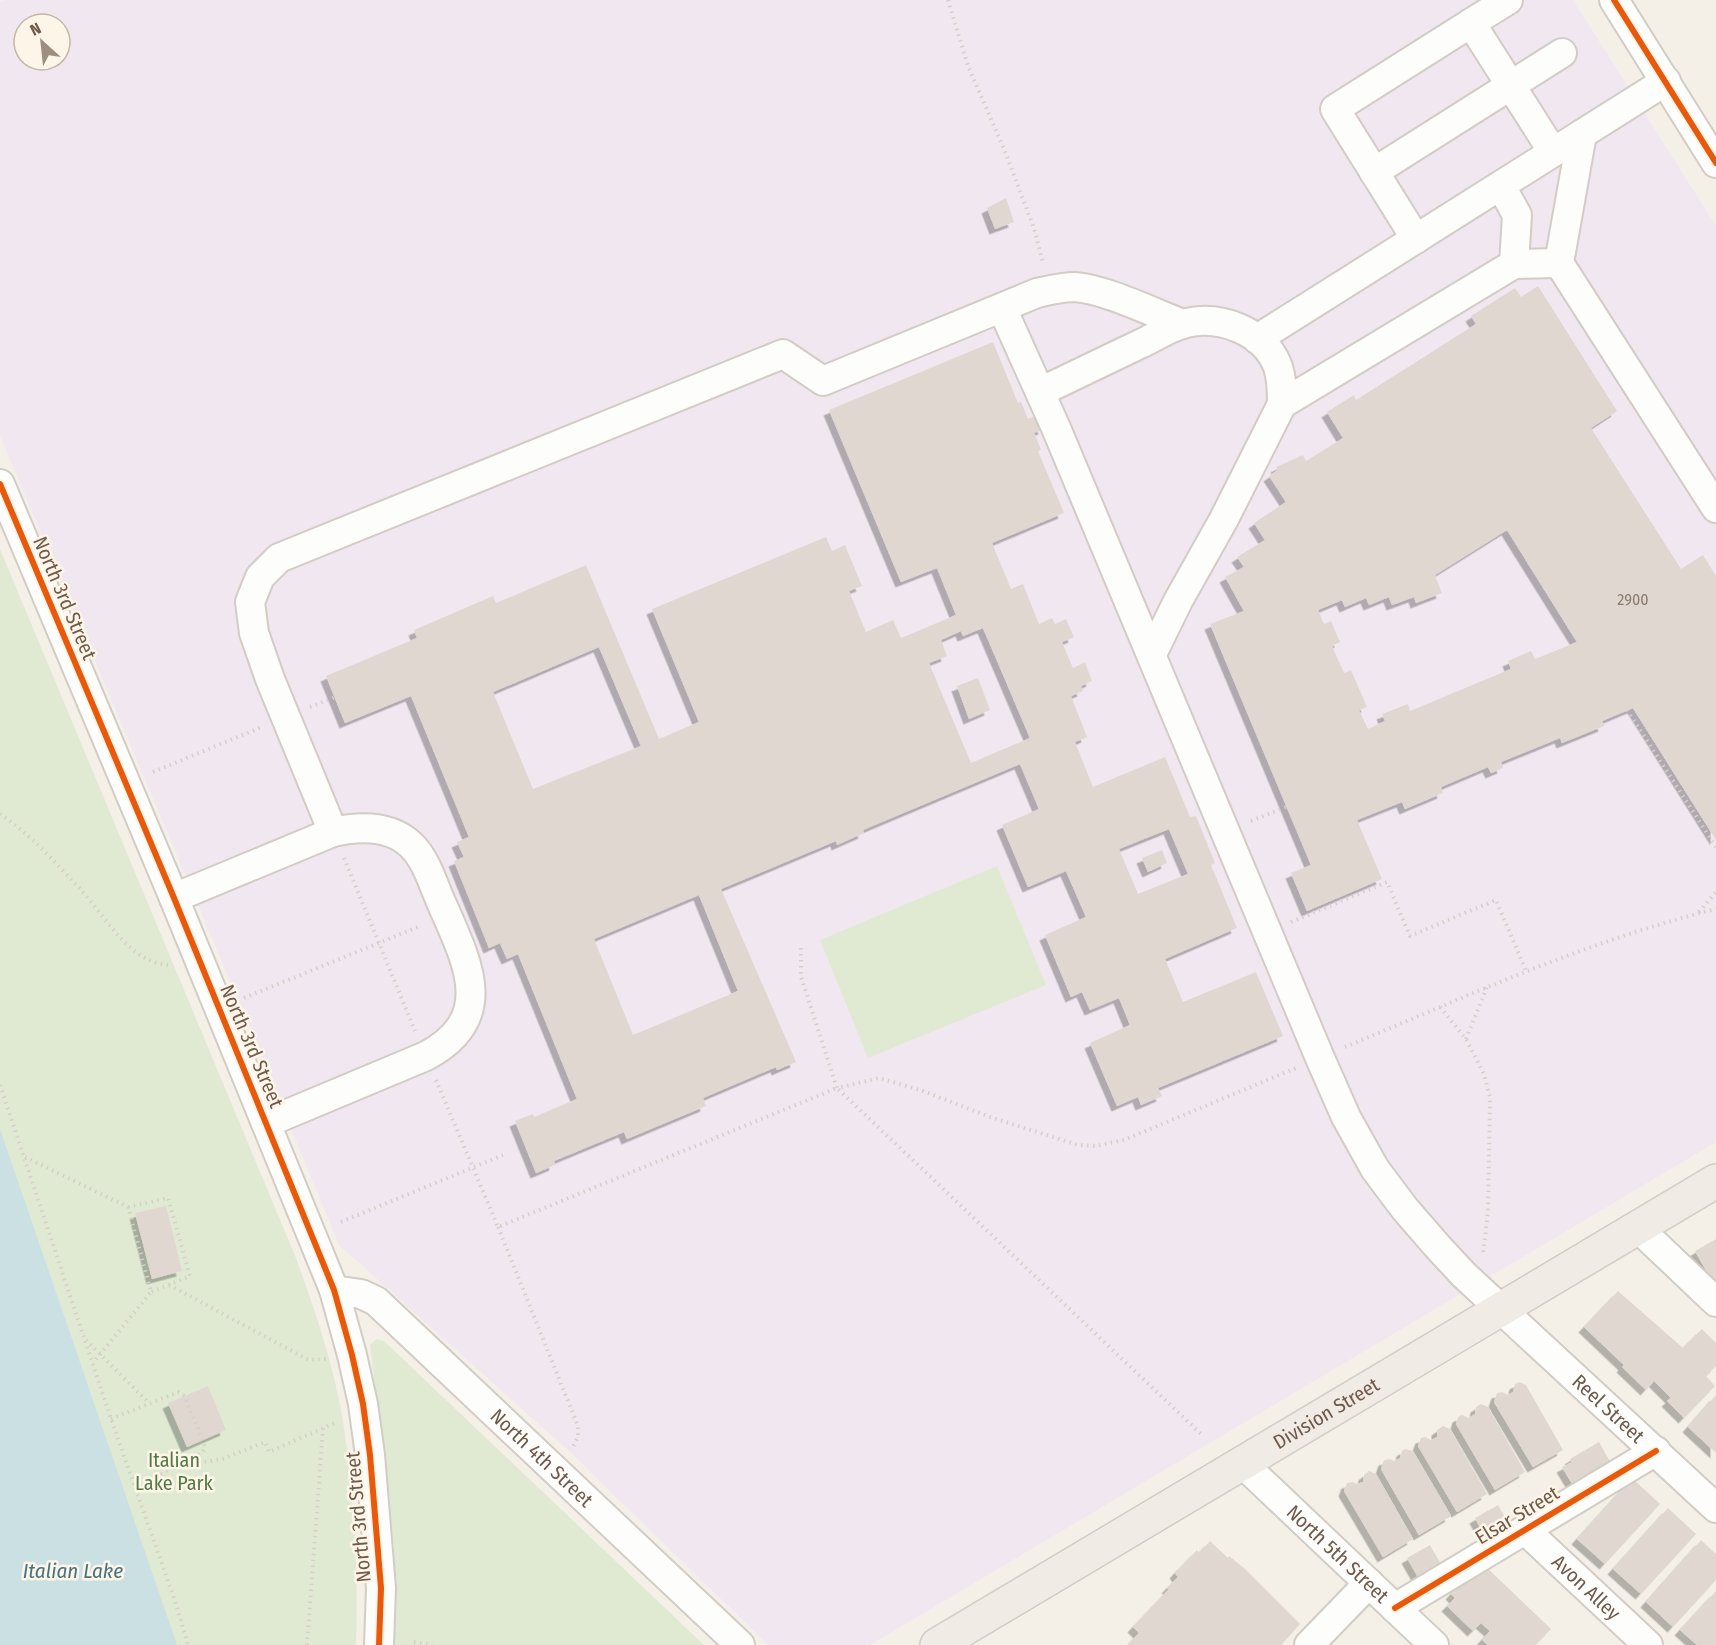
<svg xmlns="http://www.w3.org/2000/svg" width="1716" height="1645" font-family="'Fira Sans Condensed',sans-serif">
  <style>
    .education { fill: #f1e7f0; fill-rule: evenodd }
    .green { fill: #e0ead3 }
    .water { fill: #cbe0e3 }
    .building { fill: #e0d8d0; fill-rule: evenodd; filter: url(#shadow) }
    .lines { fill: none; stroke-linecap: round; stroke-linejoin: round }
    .minor-casing { stroke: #d2ccc5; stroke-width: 32 }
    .major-casing { stroke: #d3cbc5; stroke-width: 36 }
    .path { stroke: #d6cfca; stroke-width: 4; stroke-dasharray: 1.5 4.5; stroke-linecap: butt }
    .minor { stroke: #fdfdfc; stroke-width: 28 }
    .major { stroke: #f0ece5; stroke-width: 33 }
    .cycleway-casing { stroke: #fdf6e8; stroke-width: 10 }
    .cycleway { stroke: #e8590c; stroke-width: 6 }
    .labels { text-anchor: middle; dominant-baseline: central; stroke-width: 5; stroke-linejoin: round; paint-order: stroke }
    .number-label { font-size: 16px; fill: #8d7b6e }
    .street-label { font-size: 20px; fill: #6f594b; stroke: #fdf6e8 }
    .park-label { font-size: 20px; fill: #547a47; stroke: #fdf6e8 }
    .water-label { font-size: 21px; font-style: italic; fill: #477480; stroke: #fdf6e8 }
  </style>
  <defs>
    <filter id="shadow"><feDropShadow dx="-5.5" dy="5.5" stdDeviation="0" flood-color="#0004"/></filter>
  </defs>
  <rect width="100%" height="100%" fill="#f4f0e8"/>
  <path class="education" d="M5,0H1573L1716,226V1142L870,1645H768L570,1452L339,1245L238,1000L0,436V2ZM24,24H60V60H24Z"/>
  <path class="green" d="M0,549L296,1258C315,1310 334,1366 343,1421C354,1494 359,1571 356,1645H0Z
    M997,866L1046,985L868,1058L820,940Z
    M376,1339L384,1341L704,1645H395L394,1545L370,1345Z"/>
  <path class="water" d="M0,1129L177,1645H0Z"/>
  <path class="building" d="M1006,198L1014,222L995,229L987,208Z
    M1538,286L1617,411L1591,428L1681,569L1703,555L1716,576V840L1633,708L1602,721L1604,726L1562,743L1560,738L1501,762L1503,768L1491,773L1488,767L1441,787L1443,793L1405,809L1402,802L1357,820L1382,879L1307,911L1291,873L1311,865L1210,624L1244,611L1225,577L1244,567L1237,557L1265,540L1254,523L1286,502L1269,476L1278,470L1276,467L1303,455L1306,461L1343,438L1327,412L1354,395L1356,400L1476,324L1471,316L1515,288L1521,297ZM1507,530L1577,642L1535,659L1531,651L1508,661L1511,669L1410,711L1408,704L1382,714L1385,721L1368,729L1359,710L1367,707L1351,670L1344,673L1332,646L1340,642L1331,621L1324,624L1318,610L1342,600L1345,607L1366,598L1369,605L1389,597L1392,605L1414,597L1416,603L1442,593L1435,575Z
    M993,342L1018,403L1021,402L1028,419L1039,415L1044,429L1034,433L1041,450L1038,451L1064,513L992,543L1011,589L1023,584L1039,624L1052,618L1055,624L1066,619L1074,637L1062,642L1073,668L1085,662L1092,681L1081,686L1083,691L1071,696L1087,737L1075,742L1093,787L1165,757L1190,817L1196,816L1215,863L1211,865L1237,928L1165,959L1183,1002L1256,972L1283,1036L1158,1088L1162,1096L1141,1105L1138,1097L1117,1106L1090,1043L1130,1025L1119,998L1090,1010L1082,992L1071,997L1045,935L1086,917L1066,871L1028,887L1002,825L1039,809L1020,764L863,830L864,833L837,845L836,841L721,889L796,1062L777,1070L776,1067L703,1098L706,1106L627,1139L624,1132L554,1161L555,1165L536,1173L515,1121L533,1114L534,1117L577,1099L518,954L507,959L500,943L489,948L454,861L464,857L457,842L469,837L411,696L345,723L326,676L417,638L414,630L493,596L496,603L586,565L659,739L699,722L652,609L826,537L832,551L845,545L862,586L849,591L866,632L893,620L901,638L956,615L937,568L901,582L829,410ZM983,628L1030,738L971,763L929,663L947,656L941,640L961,631L963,636ZM599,647L641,746L533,789L493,692ZM1169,829L1188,874L1138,894L1119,849ZM699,895L738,991L633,1035L594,939Z
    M978,678L990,710L969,719L957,686Z
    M1162,850L1167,863L1148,872L1142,858Z
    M166,1206L182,1271L152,1279L135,1213Z
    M1716,1239V1288L1695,1251Z
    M1618,1291L1683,1348L1702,1329L1716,1343V1366L1706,1376L1715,1386L1684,1418L1667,1401L1671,1398L1654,1381L1646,1390L1622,1367L1624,1365L1584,1327Z
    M1519,1382L1526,1385L1563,1450L1533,1467L1494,1402L1497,1393L1502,1392L1508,1395L1513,1392L1515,1384Z
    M208,1386L226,1430L187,1447L168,1403Z
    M1716,1395V1453L1688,1427Z
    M1481,1404L1488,1407L1525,1472L1495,1490L1456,1424L1458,1417L1462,1415L1469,1418L1475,1414L1476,1407Z
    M1443,1426L1450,1429L1487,1494L1457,1512L1418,1446L1421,1438L1425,1437L1431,1440L1437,1437V1430Z
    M1599,1442L1612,1465L1574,1487L1562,1467L1572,1462L1570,1459Z
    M1405,1449L1413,1451L1451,1516L1419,1535L1381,1469L1384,1460L1390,1459L1394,1461L1400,1458L1402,1451Z
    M1369,1471L1376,1474L1413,1539L1383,1557L1344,1491L1347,1483L1353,1482L1357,1484L1363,1482L1364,1475Z
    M1632,1478L1660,1504L1605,1564L1577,1539Z
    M1498,1505L1510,1526L1486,1539L1475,1518Z
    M1668,1508L1696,1534L1641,1594L1613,1569Z
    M1701,1540L1716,1554V1580L1673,1627L1646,1602Z
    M1210,1541L1228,1558L1229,1556L1244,1568L1300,1624L1281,1645H1128L1139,1633L1133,1627L1169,1589L1167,1588L1178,1577L1175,1573L1197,1550L1199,1553Z
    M1430,1545L1442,1566L1419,1579L1407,1558Z
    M1481,1562L1551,1629L1535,1645H1488L1482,1640L1490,1631L1481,1623L1473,1631L1447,1606L1455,1598L1451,1594Z
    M1716,1591V1645H1697L1680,1630Z"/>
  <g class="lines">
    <g class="minor-casing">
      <g id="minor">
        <path d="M1614,0L1716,163"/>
        <path d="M1471,23L1508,0"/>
        <path d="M1582,134L1559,263L1716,508"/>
        <path d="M1374,172L1562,53"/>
        <path d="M1501,186L1517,215L1514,264"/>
        <path d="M1416,239L1335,109L1471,23L1553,152"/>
        <path id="s1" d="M1002,308L1056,428L1320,1058L1346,1117L1375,1169L1405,1209L1438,1247L1464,1275L1716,1508"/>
        <path d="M1257,339L1666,81"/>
        <path d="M1040,392C1073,376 1107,360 1140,344C1155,337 1170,327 1186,323C1220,315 1265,331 1278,367C1282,379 1282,391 1282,404"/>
        <path d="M0,484L174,898L334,1290L352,1355L363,1404L370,1455L381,1588L379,1645"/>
        <path d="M1152,654L1178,601L1224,519L1282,404L1514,264L1559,263"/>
        <path d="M333,832L270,679L254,633L250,602L260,577L279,558L783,354L823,381L1037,293C1050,290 1062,287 1075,287C1108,290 1151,312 1183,324"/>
        <path d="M174,898L333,832C360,826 390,825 411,845C426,859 433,884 441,902C466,960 499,1017 426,1056L266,1123"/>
        <path d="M1637,1227L1716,1302"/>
        <path id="s2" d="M334,1290L361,1294L376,1301L740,1645"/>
        <path id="s3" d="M1242,1463L1434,1645"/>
        <path id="s4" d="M1525,1530L1648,1645"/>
        <path d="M1395,1608L1656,1451"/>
        <path d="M1309,1645L1369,1583"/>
      </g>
    </g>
    <g class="major-casing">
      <g id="major">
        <path id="s5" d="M937,1645L1716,1181"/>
      </g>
    </g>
    <path class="path" d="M948,0L968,66L1004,149L1034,228L1043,263
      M310,707L335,697
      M1627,710L1716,847
      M153,772L262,727
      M0,814C30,834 57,864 81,890C106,917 130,965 172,965
      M1251,821L1286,807
      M344,858L415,1031
      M1699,912L1716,892
      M1291,922L1387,882L1410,936L1496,900L1526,971
      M801,948V977L837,1088L879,1078L923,1091L990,1117L1078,1145L1096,1146L1124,1140L1296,1068
      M244,998L418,927
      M1440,1007L1466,1039L1484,1074L1490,1098L1488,1212L1483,1254
      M1466,1039L1487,987
      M1345,1047C1468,996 1586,941 1716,909
      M436,1080L498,1227L837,1088L1201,1434
      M0,1085L111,1419L176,1604L188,1645
      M25,1157L128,1207L151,1292L93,1363
      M128,1207L168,1198L190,1276L151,1292
      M341,1222L503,1155
      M498,1227L578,1426V1437L572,1449
      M169,1285L309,1360L326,1359
      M86,1340L149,1403
      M111,1419L178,1392L184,1396L203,1440L205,1448L202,1453L136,1487
      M181,1466L223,1459L265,1442L269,1452L337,1422
      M414,1642L432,1645
      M307,1645L323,1428"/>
    <use href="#minor" class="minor"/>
    <use href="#major" class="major"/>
    <g class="cycleway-casing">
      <path id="cycleway" d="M1614,0L1716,163
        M0,484L174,898L334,1290L352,1355L363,1404L370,1455L381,1588L379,1645
        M1395,1608L1656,1451"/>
    </g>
    <use href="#cycleway" class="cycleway"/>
  </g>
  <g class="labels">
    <g class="number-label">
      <text x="1633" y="599">2900</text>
    </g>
    <g class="street-label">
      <text transform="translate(65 598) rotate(67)">North 3rd Street</text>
      <text transform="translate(252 1046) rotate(67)">North 3rd Street</text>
      <text stroke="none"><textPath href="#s1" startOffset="1274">Reel Street</textPath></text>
      <text stroke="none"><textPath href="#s5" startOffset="453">Division Street</textPath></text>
      <text stroke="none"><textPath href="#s2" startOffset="272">North 4th Street</textPath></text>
      <text transform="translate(1517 1515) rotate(-31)">Elsar Street</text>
      <text transform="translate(358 1517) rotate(-95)">North 3rd Street</text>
      <text stroke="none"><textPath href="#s3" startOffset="132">North 5th Street</textPath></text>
      <text stroke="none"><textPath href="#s4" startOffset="84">Avon Alley</textPath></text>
    </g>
    <g class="park-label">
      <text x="174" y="1460">Italian<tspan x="174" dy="23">Lake Park</tspan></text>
    </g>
    <g class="water-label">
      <text x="73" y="1571">Italian Lake</text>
    </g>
  </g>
  <g transform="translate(42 42) rotate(333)"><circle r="28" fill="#fdf6e8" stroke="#c4b7a9" stroke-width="1.5"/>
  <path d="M0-4.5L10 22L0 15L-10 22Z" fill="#9e8e82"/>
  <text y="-9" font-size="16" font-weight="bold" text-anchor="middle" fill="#6f594b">N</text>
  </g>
</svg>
